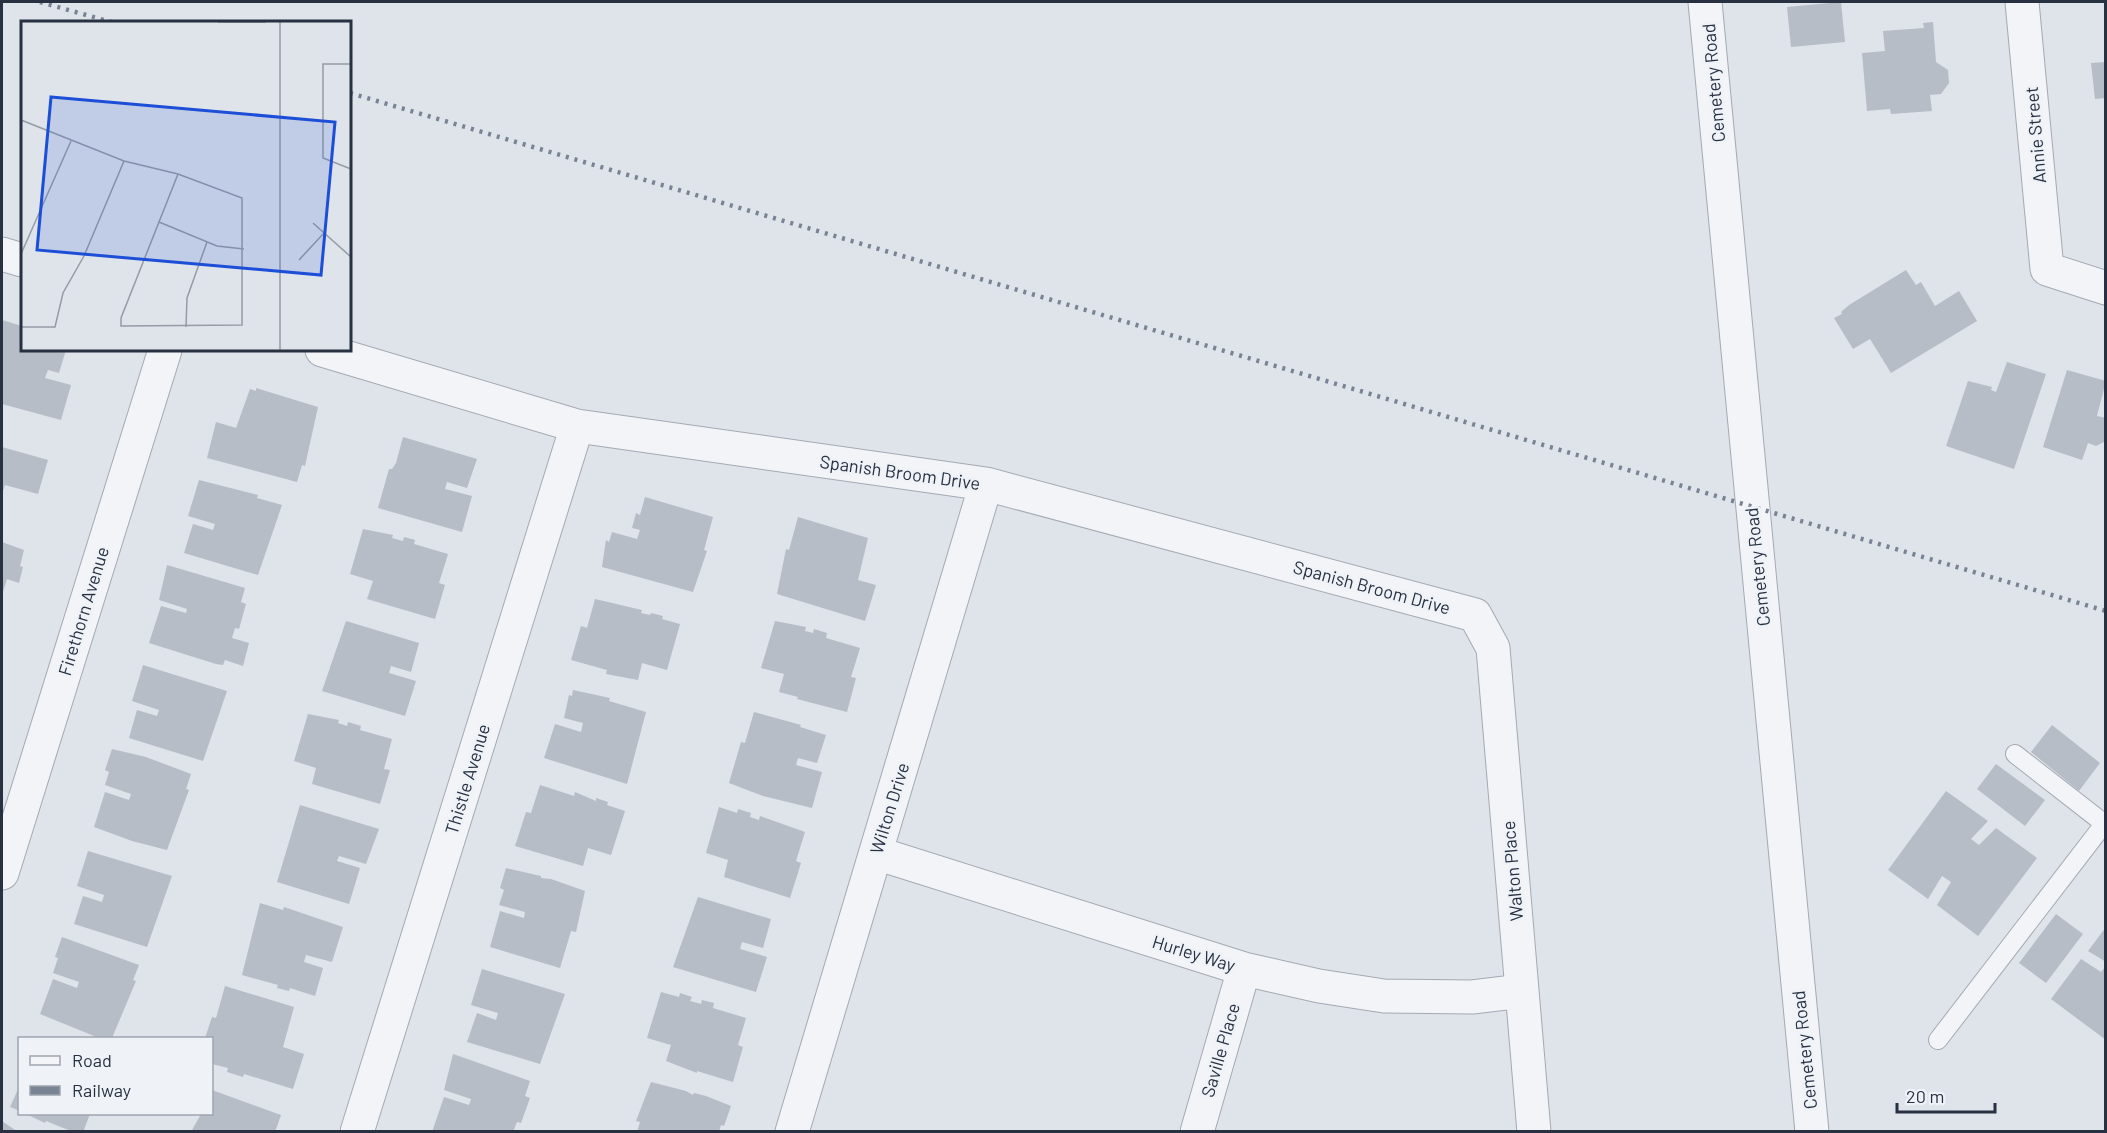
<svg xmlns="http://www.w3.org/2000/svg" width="2107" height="1133" font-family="Barlow,sans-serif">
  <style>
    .building { fill: #b6bdc7 }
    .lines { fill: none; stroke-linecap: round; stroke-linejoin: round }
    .service-casing { stroke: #a4aab4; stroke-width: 20 }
    .minor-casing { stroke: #a4aab4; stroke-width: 35 }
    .service { stroke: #f2f4f7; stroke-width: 18 }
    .minor { stroke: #f2f4f7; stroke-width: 33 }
    .rail { stroke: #788394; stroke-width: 4.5; stroke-dasharray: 3 6; stroke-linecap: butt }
    .labels { text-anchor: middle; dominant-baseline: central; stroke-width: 5; stroke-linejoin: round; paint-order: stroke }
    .street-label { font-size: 18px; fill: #273142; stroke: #eff2f7 }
    .inset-road { fill: none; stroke: #959ca7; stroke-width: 1.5 }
    .view { fill: #1d4ed8; fill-opacity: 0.15; stroke: #1d4ed8; stroke-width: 3 }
    .inset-edge { fill: none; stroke: #273142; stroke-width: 3 }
  </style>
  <rect width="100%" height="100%" fill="#dfe3ea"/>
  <path class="building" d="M1841,2L1845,42L1791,47L1787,7Z
    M1933,22L1936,62L1948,70L1949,83L1941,94L1930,95L1932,111L1891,114L1890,109L1867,111L1862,53L1885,51L1883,31L1924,28L1923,23Z
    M2106,62V98L2095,99L2091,63Z
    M1906,270L1916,285L1921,282L1935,306L1959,291L1977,321L1891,373L1870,339L1853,349L1834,318L1842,314L1841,312L1849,305Z
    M2,320L22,326V350H66L59,373L48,370L45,378L71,385L61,420L2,404Z
    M2007,362L2046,374L2014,469L1946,446L1968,381L1992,387L1991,390L1996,392Z
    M2067,370L2106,381L2097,416L2106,418V441L2096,446L2088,443L2082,460L2043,447Z
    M256,388L318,407L305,466L302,465L297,482L207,458L216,422L236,428L250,389L256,391Z
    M403,437L477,459L467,488L447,482L445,489L472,496L462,532L378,508L389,469H392L396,463Z
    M2,447L48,460L38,494L5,485L2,494Z
    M199,480L258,495L257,498L282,505L258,575L184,553L193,524L213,530L215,524L188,516Z
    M645,497L713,517L704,550L707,551L693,592L602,567L606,540L609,542L612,532L637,539L640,530L632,528L636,513L640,515Z
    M798,517L868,538L858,580L876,585L865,621L777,594L786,549L789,550Z
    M363,529L393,535L392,538L403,541L404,537L415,540L414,544L448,554L439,583L445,585L435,619L367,599L373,581L350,574Z
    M2,542L24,550L20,566L23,567L19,583L7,579L2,595Z
    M167,565L245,588L241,602L246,604L239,629L235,628L232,638L249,643L243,666L225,660L223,665L216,664L149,643L161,606L186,613L187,609L159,600Z
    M595,599L642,610L641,613L650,615L651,613L663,616L662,619L680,624L667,670L642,663L638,680L606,674L607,670L571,660L581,626L587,628Z
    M346,621L419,643L411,672L391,666L389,673L416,681L405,716L322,691Z
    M775,621L806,627L805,631L813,633L814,629L827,633L826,638L860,648L851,677L856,678L847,712L797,699L798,697L779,692L784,674L761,668Z
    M143,665L227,691L203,761L129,738L137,710L157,716L159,710L132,701Z
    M573,690L610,698L609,701L646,712L627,784L544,758L555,724L581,732L583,723L564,718L569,695L572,696Z
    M754,712L801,725L800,727L826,735L817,763L798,758L796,765L822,772L812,808L763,796L729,783L741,742L745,743Z
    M308,714L339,720L338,723L347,726L348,722L361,726L360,730L392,739L384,769L390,770L380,804L312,784L316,768L294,761Z
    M2052,725L2100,763L2079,791L2031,752Z
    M112,749L146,757L191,774L186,789L189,790L167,850L132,841L94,827L105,792L129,800L131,794L105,785L109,772L105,770Z
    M1996,764L2045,800L2025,826L1977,789Z
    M540,785L574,796L575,792L596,801V798L608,802L607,805L625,811L611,855L588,848L583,866L515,846L526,812L531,813Z
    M1946,791L1988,821L1971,839L1979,845L1996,828L2037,858L1978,936L1937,905L1951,882L1942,876L1928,899L1888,870Z
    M300,805L379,829L366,864L339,856L337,861L360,868L349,904L277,882Z
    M719,807L737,813L738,809L751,813L750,817L759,820L760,816L805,832L796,861L801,863L790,898L724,877L728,860L706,853Z
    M88,851L172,876L147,947L74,924L83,896L102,902L104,895L77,886Z
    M506,868L541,876V878L551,879L585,891L576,932L571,931L560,968L490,947L500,911L524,918L525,912L499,905L504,890L500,888Z
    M698,897L771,919L763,948L742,942L740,949L767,957L756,992L673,967Z
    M260,903L283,910L284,907L343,927L332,962L306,955L304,962L323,968L315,996L290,988L289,991L277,988L278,985L242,975Z
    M2056,914L2083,934L2046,983L2019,963Z
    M2106,927V962L2088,951Z
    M62,937L139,965L133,980L136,981L112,1038H99L40,1014L53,979L77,988L79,982L53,973L58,958L55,957Z
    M2081,959L2101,972L2106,966V1040L2051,999Z
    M482,969L565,994L540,1064L467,1042L477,1013L496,1020L498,1013L471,1005Z
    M225,986L294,1007L283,1047L304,1054L293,1089L244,1074L243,1077L227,1072L228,1068L212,1064V1038H205L212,1017L216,1018Z
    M661,992L679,997L680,993L692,997L690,1001L701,1004L702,1000L714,1003L713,1008L746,1018L738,1045L743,1047L733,1082L697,1071V1073L666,1061L671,1045L647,1038Z
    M453,1054L530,1081L525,1096L530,1098L521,1123L517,1122L513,1132H432L444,1097L469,1105L471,1099L444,1090Z
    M651,1082L686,1091L693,1095L694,1093L706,1096L731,1106L724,1126L721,1125L719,1132H637L640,1122L636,1121Z
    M20,1085V1111L10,1107Z
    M212,1090L281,1115L275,1132H191L201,1114H212Z
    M26,1114H90L83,1132H73L46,1121L45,1123Z
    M2,1121L18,1132H2Z"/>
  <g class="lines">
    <g class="service-casing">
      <path id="service" d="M2015,754L2106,825
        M1938,1040L2104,824"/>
    </g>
    <g class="minor-casing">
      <path id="minor" d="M1705,2L1812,1132
        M2022,2L2047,269L2106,288
        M2,254L22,260
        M322,350L577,426L986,484L1475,615L1493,648L1534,1132
        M876,853L1244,969L1319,986L1384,996L1472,997L1522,991
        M2,873L165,350
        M357,1132L577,426
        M792,1132L986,484
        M1197,1132L1244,969"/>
    </g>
    <use href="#service" class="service"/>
    <use href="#minor" class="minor"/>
    <path class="rail" d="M40,2L111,22
      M350,93L2106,611"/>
  </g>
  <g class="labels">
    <g class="street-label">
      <text transform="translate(1713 83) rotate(-95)">Cemetery Road</text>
      <text transform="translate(2035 135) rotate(-95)">Annie Street</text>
      <text transform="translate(900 472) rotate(8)">Spanish Broom Drive</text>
      <text transform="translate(1757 567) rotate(-96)">Cemetery Road</text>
      <text transform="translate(1372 587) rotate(15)">Spanish Broom Drive</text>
      <text transform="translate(83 611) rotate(-73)">Firethorn Avenue</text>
      <text transform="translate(467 779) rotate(-73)">Thistle Avenue</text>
      <text transform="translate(889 808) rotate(-73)">Wilton Drive</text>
      <text transform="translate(1512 871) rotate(-95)">Walton Place</text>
      <text transform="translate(1194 953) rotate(17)">Hurley Way</text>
      <text transform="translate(1220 1050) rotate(-74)">Saville Place</text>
      <text transform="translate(1804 1050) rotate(-96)">Cemetery Road</text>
    </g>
  </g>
  <g transform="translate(21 21)">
    <rect width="330" height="330" fill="#dfe3ea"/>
    <path class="inset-road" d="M197,1H245M259,1V329M330,43H302V137L330,148M0,99L103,140L157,153L221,177V304L100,305V297L157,153M138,201L196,225L223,228M292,202L330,236M0,233L50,120M278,239L303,212M0,306H34L42,272L63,235L103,140M165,306L166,277L186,221"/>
    <path class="view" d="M30,76L314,101L300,254L16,229Z"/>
    <rect width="330" height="330" class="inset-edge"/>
  </g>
  <rect width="2107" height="1133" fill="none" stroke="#273142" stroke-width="6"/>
  <rect x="18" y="1037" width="195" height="78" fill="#eff2f7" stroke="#9fa5af" stroke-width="1.5"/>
  <rect x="30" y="1056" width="30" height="9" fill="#f2f4f7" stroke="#9fa5af" stroke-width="1.5"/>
  <text x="72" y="1067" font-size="18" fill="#273142">Road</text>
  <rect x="30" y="1086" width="30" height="9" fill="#788394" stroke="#9fa5af" stroke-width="1.5"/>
  <text x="72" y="1097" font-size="18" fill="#273142">Railway</text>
  <path d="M1897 1103v9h98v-9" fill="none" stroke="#273142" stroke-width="3"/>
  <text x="1906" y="1103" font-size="18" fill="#273142" stroke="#eff2f7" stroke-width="4.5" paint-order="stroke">20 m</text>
</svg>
